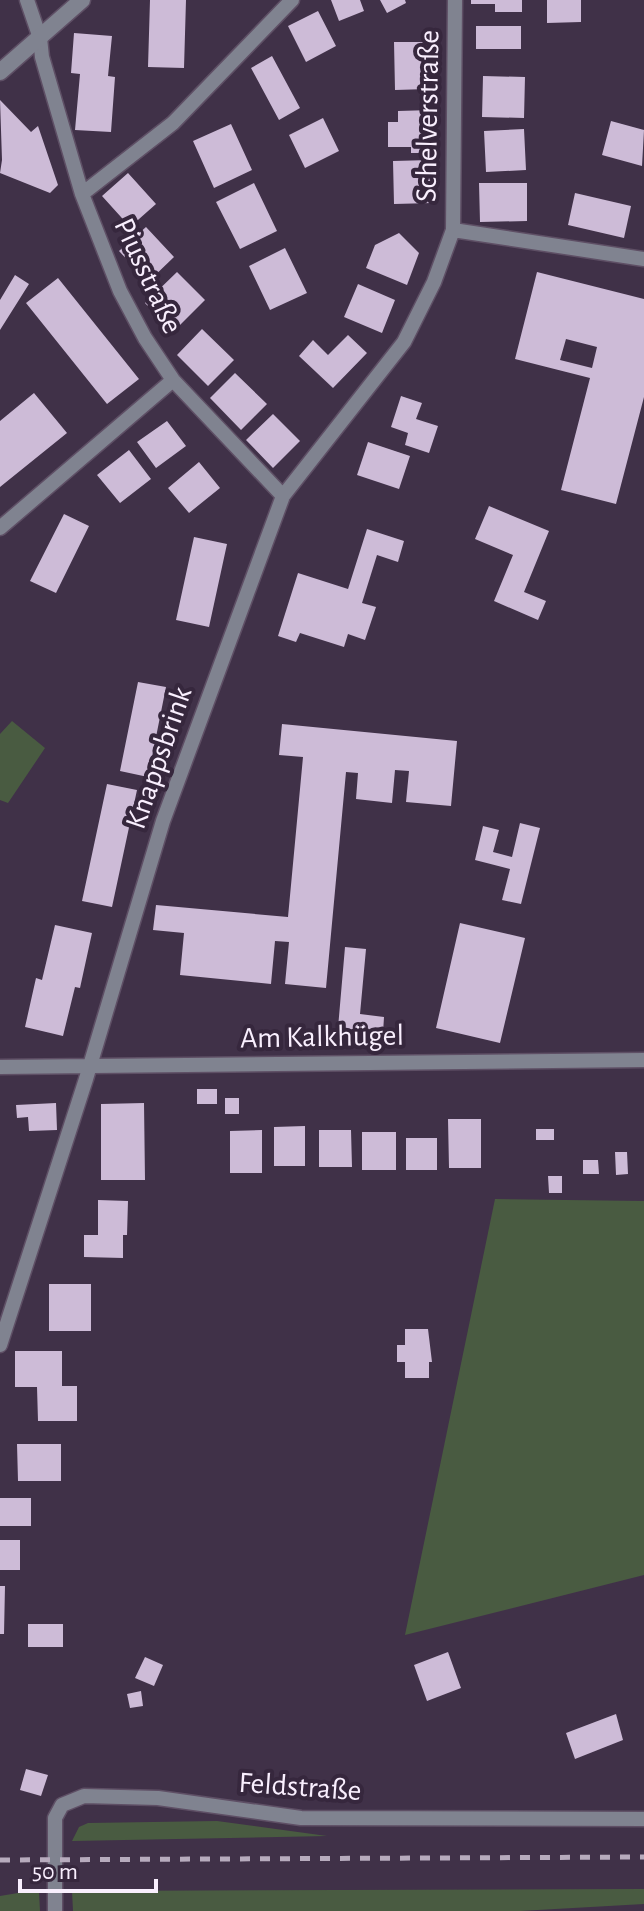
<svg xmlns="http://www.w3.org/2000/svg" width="644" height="1911" font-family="'Alegreya Sans',sans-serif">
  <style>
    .green { fill: #495b41 }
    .building { fill: #cdbbd7; fill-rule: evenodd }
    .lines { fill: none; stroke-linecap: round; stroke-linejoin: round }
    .minor-casing { stroke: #5e4f65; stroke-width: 17 }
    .tertiary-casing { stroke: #5e4f65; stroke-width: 19 }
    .minor { stroke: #808390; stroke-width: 14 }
    .tertiary { stroke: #808390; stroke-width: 16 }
    .rail { stroke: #b7abbd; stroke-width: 5; stroke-dasharray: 10 10; stroke-linecap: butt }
    .labels { text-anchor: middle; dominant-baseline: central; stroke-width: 8; stroke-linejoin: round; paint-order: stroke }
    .street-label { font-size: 30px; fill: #f9effe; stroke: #36273d }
  </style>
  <rect width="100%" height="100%" fill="#403148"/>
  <path class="green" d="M12,721L45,748L8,803L0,800V734Z
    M495,1199L644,1201V1575L405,1635Z
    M217,1821L327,1836L72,1841L79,1827L88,1823Z
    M644,1889V1904L520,1911H73L72,1891Z
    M24,1892H39L40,1911H0V1896Z"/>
  <path class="building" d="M150,0H186L184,68L148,67Z
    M331,0H360L364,11L339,21Z
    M380,0H405L406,3L387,13Z
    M471,0H522V12H495V4H471Z
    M547,0H581V22L547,23Z
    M318,11L336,46L306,62L288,26Z
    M476,26H521V49H476Z
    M74,33L112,36L108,76L115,77L111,132L75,130L80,74L71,73Z
    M394,42H427L428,89L395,90Z
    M272,56L300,108L279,120L251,68Z
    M483,76L525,77L524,118L482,117Z
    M0,100L31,132L38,126L58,185L50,193L0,173L2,160Z
    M431,110V153H411V147H388V122H398V111Z
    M323,118L339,151L305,168L289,135Z
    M611,121L644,130L642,166L602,155Z
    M231,124L252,170L214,188L193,141Z
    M524,129L526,170L486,172L484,131Z
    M430,160L432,203L394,204L393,161Z
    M128,173L156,204L130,227L102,196Z
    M254,183L277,231L240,249L216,202Z
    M479,183H527V221L480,222Z
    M575,193L631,206L624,238L568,225Z
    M146,227L174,257L148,282L119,251Z
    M399,233L419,253L407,285L366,268L375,245Z
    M285,248L307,293L270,310L249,266Z
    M177,272L205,300L173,332L145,303Z
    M537,272L644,299V397L616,504L561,490L590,378L515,359ZM566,339L597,347L592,368L560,360Z
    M15,275L29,284L0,330V300Z
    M58,278L139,379L107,404L26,303Z
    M358,284L395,300L382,333L344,317Z
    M202,329L234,360L208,386L177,355Z
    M348,335L367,353L333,388L299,356L313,340L328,355Z
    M235,373L267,404L241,430L210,398Z
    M34,393L67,433L0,487V421Z
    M401,396L422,403L416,419L438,426L429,453L405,445L408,433L391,427Z
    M273,414L300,441L273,468L246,440Z
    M167,421L186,446L156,468L137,442Z
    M368,442L410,456L399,489L357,475Z
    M129,450L151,479L120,503L97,475Z
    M199,462L220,488L189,513L168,488Z
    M489,506L549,531L524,592L546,601L538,620L494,601L513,555L475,539Z
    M64,514L89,526L56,593L30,581Z
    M367,529L404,541L398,562L377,555L362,603L376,607L365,640L348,634L344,647L300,633L296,642L278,636L298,573L348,589Z
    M194,537L227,544L209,627L176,620Z
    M138,682L166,687L148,777L120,771Z
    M282,724L457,741L451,806L406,802L409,771L395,770L392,803L356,799L358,773L346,772L326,988L285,984L289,942L275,941L271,984L180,975L184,933L153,930L156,905L288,917L303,757L279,755Z
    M107,784L137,790L112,907L82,901Z
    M520,823L540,828L521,904L502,900L510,869L475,860L483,826L499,830L493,852L512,857Z
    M460,923L525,938L500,1043L436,1028Z
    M55,925L92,933L80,988L75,987L63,1036L25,1027L36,978L42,980Z
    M345,947L366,949L360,1014L384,1017L383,1033L338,1028Z
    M197,1089H217V1104H197Z
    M225,1098H239V1114H225Z
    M56,1103L57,1130L29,1131L28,1117L17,1118L16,1105Z
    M144,1103L145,1180H101V1104Z
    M448,1119H481V1168H449Z
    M305,1126V1166H274V1127Z
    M536,1129H554V1140H536Z
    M262,1130V1173H230V1131Z
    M319,1130H351L352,1167H319Z
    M362,1132H396V1170H362Z
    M406,1138H437V1170H406Z
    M615,1152H627L628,1174L616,1175Z
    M583,1160H598L599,1174H583Z
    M548,1176H562V1193H549Z
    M98,1200L128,1201L127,1235H123V1258L84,1257V1235H98Z
    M49,1284H91V1331H49Z
    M405,1329H428L432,1362H429V1378H405V1362H397V1345H405Z
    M15,1351H62V1386H77V1421H38L37,1387H15Z
    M17,1444H61V1481H18Z
    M0,1498H31V1526H0Z
    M0,1540H20V1570H0Z
    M0,1586H5L4,1634H0Z
    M28,1624H63V1647H28Z
    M448,1652L461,1688L427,1701L414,1665Z
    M145,1657L163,1665L154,1686L135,1678Z
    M141,1691L143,1706L130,1708L127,1694Z
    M616,1714L623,1740L575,1759L566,1733Z
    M26,1769L48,1775L41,1796L20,1790Z"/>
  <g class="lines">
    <g class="minor-casing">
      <path id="minor" d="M27,0L40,38L42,57L82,194L120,291L145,338L173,380L283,496
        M82,194L173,123L292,0
        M453,230L644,259
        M0,528L173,380
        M0,1067L644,1060
        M0,1345L86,1079L163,821L283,496L404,342L434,282L453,230L455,0
        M55,1911V1818L62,1805L84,1796L158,1798L301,1818L644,1819"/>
    </g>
    <g class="tertiary-casing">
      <path id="tertiary" d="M0,72L82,0"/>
    </g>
    <use href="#minor" class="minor"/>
    <use href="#tertiary" class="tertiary"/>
    <path class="rail" d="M0,1860L644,1857"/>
  </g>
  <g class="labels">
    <g class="street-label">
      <text transform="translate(428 116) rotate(-89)">Schelverstraße</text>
      <text transform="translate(148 276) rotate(65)">Piusstraße</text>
      <text transform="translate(159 758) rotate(-71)">Knappsbrink</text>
      <text transform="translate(322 1037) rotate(-1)">Am Kalkhügel</text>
      <text transform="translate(300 1787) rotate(4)">Feldstraße</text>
    </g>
  </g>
  <path d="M20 1879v12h136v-12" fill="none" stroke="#f9effe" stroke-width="4"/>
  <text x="32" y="1879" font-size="24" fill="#f9effe" stroke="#36273d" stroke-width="6" paint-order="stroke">50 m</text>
</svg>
